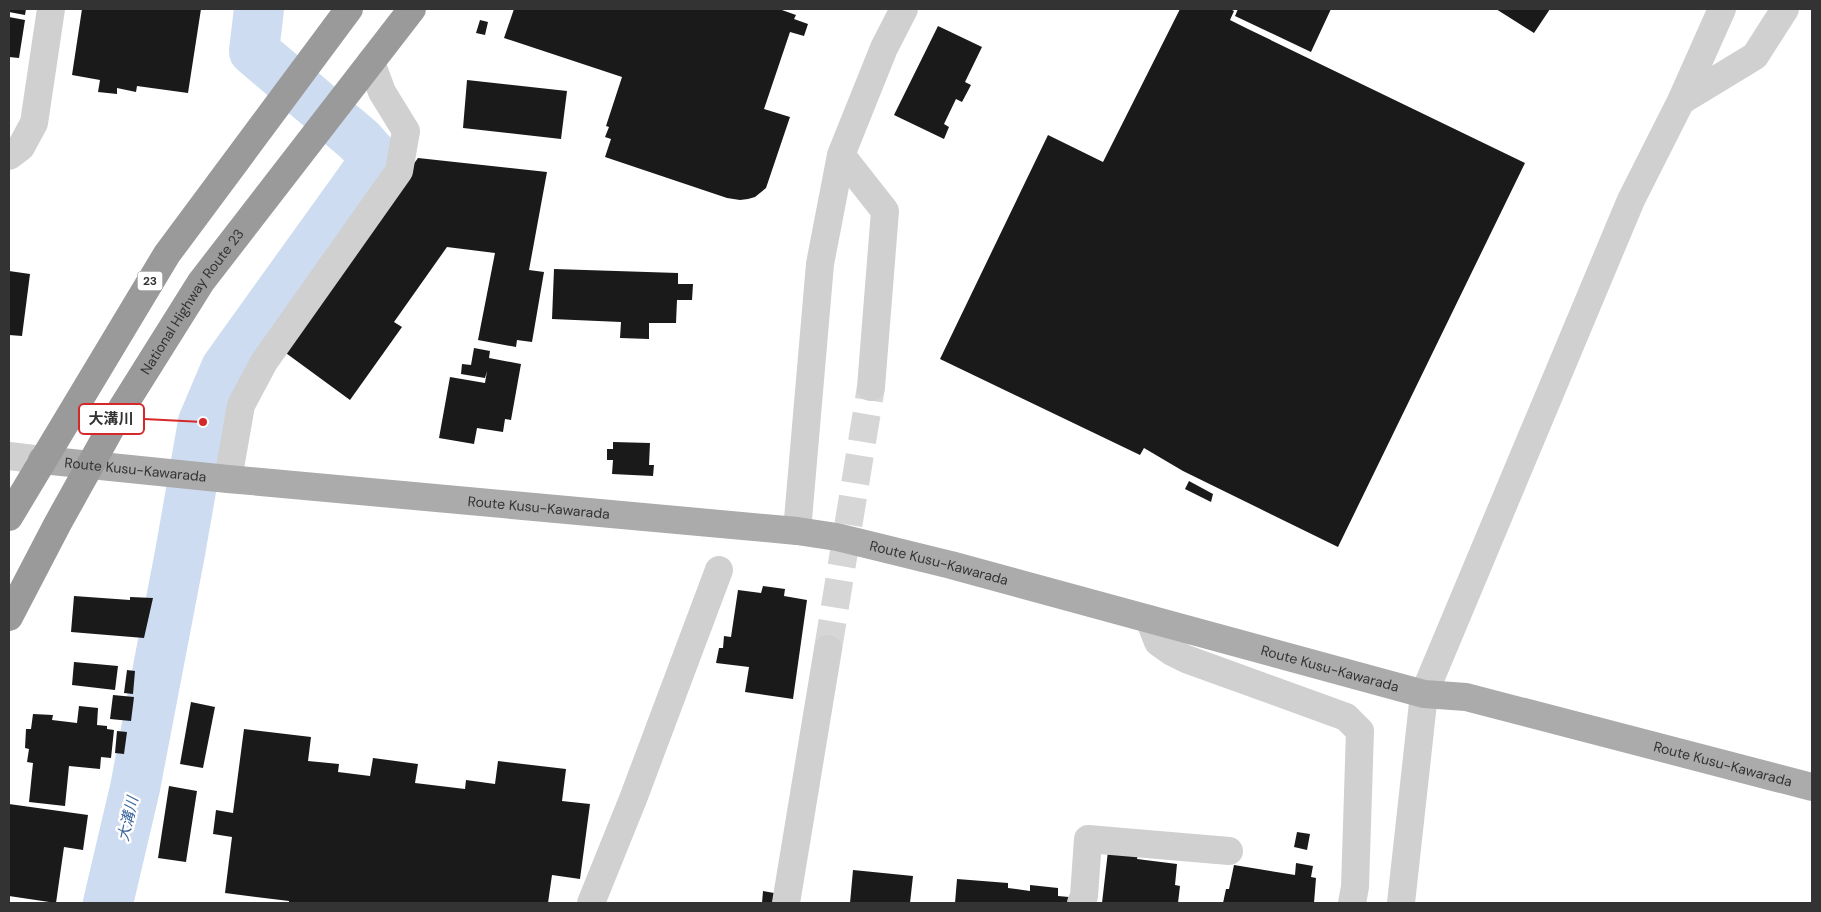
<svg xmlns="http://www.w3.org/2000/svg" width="1821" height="912" font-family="'DM Sans','Noto Sans JP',sans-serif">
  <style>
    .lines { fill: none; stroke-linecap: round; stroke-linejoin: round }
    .river { stroke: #cddcf0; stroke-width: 50 }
    .building { fill: #1a1a1a }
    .minor-tunnel { stroke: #d6d6d6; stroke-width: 28; stroke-dasharray: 28 14; stroke-linecap: butt }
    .minor { stroke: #d0d0d0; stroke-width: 28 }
    .major { stroke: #ababab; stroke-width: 28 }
    .highway { stroke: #9a9a9a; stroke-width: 28 }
    .labels { text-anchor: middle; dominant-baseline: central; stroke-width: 5; stroke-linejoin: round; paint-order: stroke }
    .shield { fill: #fff; stroke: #707070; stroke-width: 1 }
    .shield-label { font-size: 12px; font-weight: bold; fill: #333 }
    .street-label { font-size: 14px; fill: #333; stroke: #fff }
    .water-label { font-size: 15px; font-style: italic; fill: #39659c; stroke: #fff }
    .leader { fill: none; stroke: #d62828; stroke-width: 2 }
    .callout-dot { fill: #d62828; stroke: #fff; stroke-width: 2 }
    .callout { fill: #fff; stroke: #d62828; stroke-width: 2 }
    .callout-label { font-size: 15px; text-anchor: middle; font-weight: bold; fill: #333 }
  </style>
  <rect width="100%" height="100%" fill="#fff"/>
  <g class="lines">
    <path class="river" d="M108,903L135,788L180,553L203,422L226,368L376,159L359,140L254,51L259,9"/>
  </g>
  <path class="building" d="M9,9H26L25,15L9,12Z
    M82,9H201L188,93L137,86L136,92L117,88V94L98,92L100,80L72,75Z
    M514,9H779L796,15L794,19L808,24L804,36L790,32L764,109L790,117L766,188L755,197L748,199L740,200L727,198L605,157L611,139L605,137L609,127L606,126L622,77L504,38Z
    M1180,9H1230L1234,11L1230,20L1248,29L1525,163L1338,547L1183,471L1144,448L1140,455L940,359L1048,135L1103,162Z
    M1238,9H1331L1311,52L1235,16Z
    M1496,9H1550L1534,33Z
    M9,17L25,20L19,58L9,57Z
    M480,20L488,22L485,35L476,33Z
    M938,26L982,47L965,82L971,85L962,102L956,99L944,124L949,127L944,139L894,115Z
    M467,80L567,91L561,139L463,128Z
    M418,158L547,172L529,270L544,272L532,342L517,340L516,347L478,340L495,253L447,247L394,322L402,327L350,400L279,348Z
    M554,269L678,273V284H693L692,300H677L676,323H649V339L620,338L621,322L552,319Z
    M9,271L30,274L22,336L9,335Z
    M474,348L490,351L489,358L521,364L511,420L505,419L503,432L477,428L474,444L439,438L450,377L485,383L487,371L485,378L461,374L462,364L471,365Z
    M613,442L650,443L649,465H654L653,476L612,474L613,460H607V449H613Z
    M1189,481L1213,494L1211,502L1185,489Z
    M763,586L785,589L784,596L807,600L793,699L745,692L749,667L716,663L719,648H723L724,636L731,637L738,590L761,593Z
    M74,596L130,600V597L153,598L144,638L71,632Z
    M74,662L118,666L115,690L72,685Z
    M127,670L135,671L133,694L124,693Z
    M113,695L134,697L131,721L110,719Z
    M191,702L215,707L203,768L180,764Z
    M79,706L98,708L97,725L107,726V729L114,730L111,758L101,757L100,769L69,766L65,806L29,802L33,763L27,762L29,749L25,748L26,729H31L33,714L53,715L52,720L77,723Z
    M244,729L311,737L308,761L339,764L338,772L370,776L373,758L418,764L415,783L465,789L466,780L495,784L498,761L566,769L562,801L590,804L580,879L552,875L548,903H289V901L225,893L232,837L213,834L216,810L233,813Z
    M117,731L127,732L124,754L115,753Z
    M169,786L197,791L186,862L158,858Z
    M9,804L88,815L83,850L64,847L56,903L9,896Z
    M1297,832L1310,834L1307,850L1294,847Z
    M1108,851L1138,855L1137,859L1177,864L1175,885L1180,886L1178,903H1102Z
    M1296,863L1313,866L1311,877L1316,878L1314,903H1223L1226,889H1229L1234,865L1295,875Z
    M853,870L913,876L910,903H850Z
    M957,879L1008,883V888L1030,891V885L1058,888V896L1069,897L1068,903H955Z
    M763,891L774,893L773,903H762Z"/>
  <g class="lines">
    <path class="minor-tunnel" d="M828,649L871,387"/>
    <path class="minor" d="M1681,101L1755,56L1785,9
      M841,155L885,211L871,387
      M9,156L21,147L34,123L51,9
      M9,456L42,460
      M228,479L241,405L264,362L399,171L406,131L382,92L371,62
      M797,531L820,264L841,155L884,48L904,9
      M1149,619L1158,642L1172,652L1186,659L1346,717L1360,731L1355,887L1352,903
      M591,903L633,799L719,570
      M786,903L828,649
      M1081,903L1084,896L1088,839L1229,851
      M1401,903L1424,694L1631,200L1681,101L1722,9"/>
    <path class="major" id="s1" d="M42,460L228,479L797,531L837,537L951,565L1424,694L1466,697L1812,787"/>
    <g class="highway">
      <path d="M9,517L167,254L349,9"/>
      <path id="s2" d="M9,617L58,523L122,408L201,282L412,9"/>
    </g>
  </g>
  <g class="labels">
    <rect class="shield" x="137.5" y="271.5" width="25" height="19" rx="4"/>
    <g class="shield-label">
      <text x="150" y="281">23</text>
    </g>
    <g class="street-label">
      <text stroke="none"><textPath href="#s2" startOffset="365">National Highway Route 23</textPath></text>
      <text stroke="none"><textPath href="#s1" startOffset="94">Route Kusu-Kawarada</textPath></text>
      <text stroke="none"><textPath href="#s1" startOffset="499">Route Kusu-Kawarada</textPath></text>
      <text stroke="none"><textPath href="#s1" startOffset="904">Route Kusu-Kawarada</textPath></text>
      <text stroke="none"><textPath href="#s1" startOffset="1309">Route Kusu-Kawarada</textPath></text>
      <text stroke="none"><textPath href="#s1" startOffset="1714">Route Kusu-Kawarada</textPath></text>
    </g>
    <g class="water-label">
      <text transform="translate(128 819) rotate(-77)">大溝川</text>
    </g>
  </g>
  <path class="leader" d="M203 422L144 419"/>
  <circle class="callout-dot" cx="203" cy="422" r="5"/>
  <rect class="callout" x="79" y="404" width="65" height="30" rx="5"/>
  <g class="callout-label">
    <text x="111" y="424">大溝川</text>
  </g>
  <rect width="1821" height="912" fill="none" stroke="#333333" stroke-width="20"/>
</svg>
